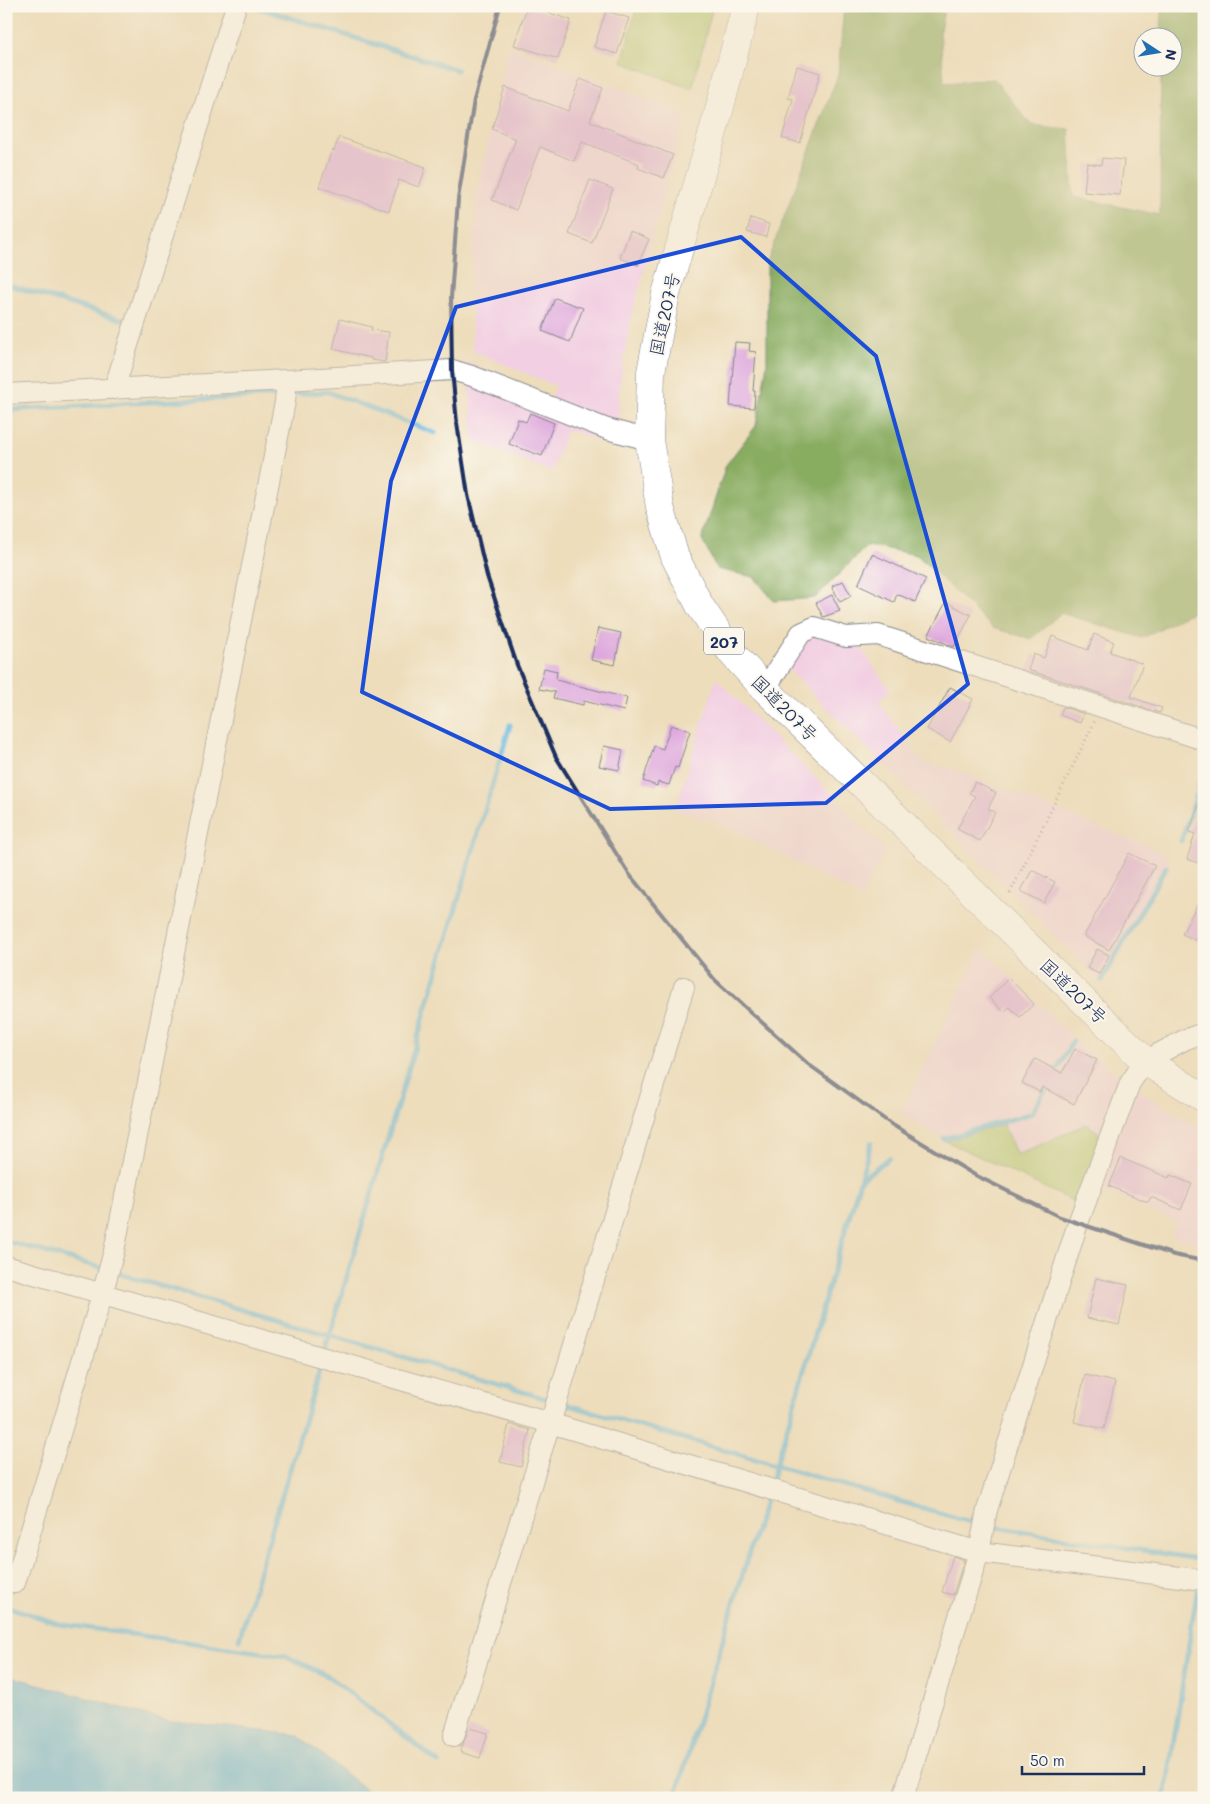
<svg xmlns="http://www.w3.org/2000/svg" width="1210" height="1804" font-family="Mali,'Klee One',sans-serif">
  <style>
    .built { fill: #f2cfe2 }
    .green { fill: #abc76d; stroke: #637b66 }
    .forest { fill: #88ac60; stroke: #526e5f }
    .water { fill: #62b7de; stroke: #3e739e }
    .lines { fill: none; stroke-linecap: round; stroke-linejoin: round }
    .stream { stroke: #62b7de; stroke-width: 5 }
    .building { fill: #dea7de }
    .minor-casing { stroke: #84868c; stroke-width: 22 }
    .highway-casing { stroke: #84868c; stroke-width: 29 }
    .path { stroke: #84868c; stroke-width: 3; stroke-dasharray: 1 4; stroke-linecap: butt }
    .minor { stroke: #fff; stroke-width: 20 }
    .highway { stroke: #fff; stroke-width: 28 }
    .rail { stroke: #1b2f5e; stroke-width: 4 }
    .marked { fill: none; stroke: #1d4ed8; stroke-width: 4; stroke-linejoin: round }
    .labels { text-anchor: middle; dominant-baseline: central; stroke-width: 4; stroke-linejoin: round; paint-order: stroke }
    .shield { fill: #fbf7ec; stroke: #5e6b89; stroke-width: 1 }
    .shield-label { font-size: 16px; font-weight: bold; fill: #1b2f5e }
    .street-label { font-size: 18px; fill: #1b2f5e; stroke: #fbf7ec }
  </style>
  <rect width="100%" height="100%" fill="#fbf7ec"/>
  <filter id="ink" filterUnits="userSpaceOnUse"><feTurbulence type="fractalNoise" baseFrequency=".02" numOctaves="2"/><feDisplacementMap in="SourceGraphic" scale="10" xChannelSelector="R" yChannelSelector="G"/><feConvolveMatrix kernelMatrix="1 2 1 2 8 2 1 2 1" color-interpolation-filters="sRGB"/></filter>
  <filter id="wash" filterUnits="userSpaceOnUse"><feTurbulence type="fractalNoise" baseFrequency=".0096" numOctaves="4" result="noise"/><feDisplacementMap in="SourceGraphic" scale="20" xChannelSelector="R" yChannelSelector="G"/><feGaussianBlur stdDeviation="1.12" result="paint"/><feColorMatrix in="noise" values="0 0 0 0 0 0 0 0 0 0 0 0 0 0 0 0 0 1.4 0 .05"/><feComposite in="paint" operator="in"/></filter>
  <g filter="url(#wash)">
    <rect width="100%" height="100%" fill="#edddbb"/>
    <path class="built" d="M509,47L686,114L631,318L619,387L618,446L567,430L552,472L474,441L467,363L551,398L556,386L473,351L471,284L479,181Z
      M808,634L858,644L890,690L878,702L924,763L953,769L1162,852L1170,862L1103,984L785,666Z
      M716,678L886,850L861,897L719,822L675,811Z
      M981,948L1077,1042L1125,1081L1104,1137L1087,1124L1017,1156L1003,1125L946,1141L901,1114Z
      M1135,1088L1204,1131V1244L1172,1236L1176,1221L1099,1190Z"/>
    <path class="green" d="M637,6H713L692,89L622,62Z
      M1003,1124L1017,1155L1087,1124L1104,1137L1077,1203L946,1141Z"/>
    <path class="forest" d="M844,6H945L940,30L944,83L994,79L1031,125L1069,129L1073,197L1160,215L1161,68H1172V38L1161,37L1162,6H1204V534L1198,609L1142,638L1061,613L1031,639L993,628L917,555L868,545L815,598L774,601L754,577L717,569L702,540L726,465L756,426L767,364V262L838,75Z"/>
    <path class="water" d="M6,1675L164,1720L297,1735L376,1798H6Z"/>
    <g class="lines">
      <path class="stream" d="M253,6L457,70
        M6,284L127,321
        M291,394L328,392L435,433
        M6,410L282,395
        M1181,841L1197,794L1204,760
        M1102,980L1166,867
        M1053,1076L1073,1041
        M944,1139L1032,1113L1049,1083
        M860,1180L889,1158
        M6,1241L105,1269
        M113,1272L554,1401
        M325,1351L510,725
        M562,1403L981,1525
        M771,1482L871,1143
        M989,1526L1204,1560
        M1200,1575L1204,1548
        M6,1606L59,1624L286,1656L331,1678L439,1763
        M239,1639L321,1366
        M675,1798L766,1497
        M1165,1798L1197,1591"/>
    </g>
    <g id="blocks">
      <path class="building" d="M527,6L571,20L558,59L514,45Z
        M606,11L629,18L617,54L594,47Z
        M797,66L820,73L800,143L782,138L793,99L788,98Z
        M580,79L603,88L590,121L673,155L664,178L638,168L639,164L582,142L574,161L540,147L516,210L492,200L516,139L492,129L505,87L568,111Z
        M339,137L426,167L419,187L399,180L389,211L319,187L332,150L334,151Z
        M1102,158L1124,160L1120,195L1084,192L1087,163L1101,165Z
        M590,180L613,189L592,243L569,234Z
        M751,218L769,224L766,237L747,232Z
        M630,231L649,239L638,265L620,258Z
        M555,298L583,308L570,342L542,331Z
        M340,319L372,327L371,330L389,332L385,362L371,360V358L333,349Z
        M735,342L750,343L749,351L756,352L753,391H755L754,408L730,406Z
        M530,413L554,423L542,456L509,444L518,419L526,422Z
        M872,554L926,579L915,602L897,594L894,602L858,585Z
        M843,581L851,596L840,602L832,586Z
        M832,595L840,611L823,617L816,603Z
        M946,602L971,615L954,647L928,636Z
        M598,628L621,633L615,665L591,660Z
        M1094,634L1114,642L1110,652L1143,664L1131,697L1162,708L1160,713L1028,670L1033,654L1044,658L1052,636L1088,650Z
        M544,668L557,671L556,680L627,698L624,711L584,701L583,705L553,698L555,692L539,689Z
        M950,687L973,699L950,742L927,729Z
        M1063,707L1084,714L1080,723L1060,715Z
        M671,725L690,731L678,768L675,767L669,785L658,782L657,786L643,781L654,746L663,749Z
        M604,746L623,750L619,770L599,766Z
        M975,782L996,793L988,809L995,812L980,841L957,829L975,796L969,793Z
        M1202,796L1204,797V865L1187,859L1195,834L1189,832Z
        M1129,853L1155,866L1109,950L1084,936Z
        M1032,870L1055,882L1044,903L1021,891Z
        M1204,891V944L1182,934Z
        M1097,949L1109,955L1099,974L1087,968Z
        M1009,978L1034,1004L1020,1017L1009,1007L1004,1012L989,998Z
        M1075,1049L1097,1060L1074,1104L1042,1087L1040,1092L1022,1083L1035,1059L1062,1073Z
        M1121,1158L1169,1178L1170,1175L1192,1184L1181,1210L1151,1197L1148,1202L1109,1186Z
        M1096,1278L1128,1285L1119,1325L1087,1318Z
        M1085,1375L1115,1382L1104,1429L1074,1422Z
        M509,1424L530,1430L521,1467L500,1462Z
        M953,1556L964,1560L953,1595L942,1592Z
        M469,1728L488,1733L480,1758L460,1752Z"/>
    </g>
  </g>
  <g filter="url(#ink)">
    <use href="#blocks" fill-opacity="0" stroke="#84868c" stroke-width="1"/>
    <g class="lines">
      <g class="minor-casing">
        <path id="minor" d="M114,389L236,6
          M6,394L287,380L452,370L472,376L607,429L649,440
          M765,689L801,633L814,627L846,637L878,635L1204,740
          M6,1266L550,1423L979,1552L1204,1580
          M15,1583L102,1295L114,1251L285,402L287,380
          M454,1736L684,987
          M903,1798L979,1552L987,1510L1078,1223L1130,1083L1145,1061L1186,1039L1204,1033"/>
      </g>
      <g class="highway-casing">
        <path id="highway" d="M746,6L719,111L666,294L651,372L649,440L660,507L675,557L700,606L731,652L765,689L1145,1061L1204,1098"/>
      </g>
      <path class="path" d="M1010,893L1095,721"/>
      <use href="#minor" class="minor"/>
      <use href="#highway" class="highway"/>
      <path class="rail" d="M500,6L474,100L458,199L451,298L452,370L457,423L468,495L487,576L517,665L556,757L629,874L715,980L808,1064L891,1124L973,1174L1060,1217L1174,1255L1204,1261"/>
    </g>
  </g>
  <path d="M0 0H1210V1804H0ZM741,237L876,356L968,684L826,803L610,809L362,692L391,481L456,307Z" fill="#edddbb" fill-opacity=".55" fill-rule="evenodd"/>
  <path class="marked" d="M741,237L876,356L968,684L826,803L610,809L362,692L391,481L456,307Z"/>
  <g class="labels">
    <rect class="shield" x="704" y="627.5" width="40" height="27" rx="4"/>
    <g class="shield-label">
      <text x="724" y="641">207</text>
    </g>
    <g class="street-label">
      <text transform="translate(664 314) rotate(-78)">国道207号</text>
      <text transform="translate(785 708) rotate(45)">国道207号</text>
      <text transform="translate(1074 991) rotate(44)">国道207号</text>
    </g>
  </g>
  <rect width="1210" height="1804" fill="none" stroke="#fbf7ec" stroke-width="25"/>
  <g transform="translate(1158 52) rotate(102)"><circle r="24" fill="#fbf7ec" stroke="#a1a7b3"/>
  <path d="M0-4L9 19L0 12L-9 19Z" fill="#1f6fb2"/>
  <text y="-8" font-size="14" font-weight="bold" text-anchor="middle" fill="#1b2f5e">N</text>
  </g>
  <path d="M1022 1766v8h122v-8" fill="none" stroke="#1b2f5e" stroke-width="2.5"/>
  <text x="1030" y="1766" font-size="15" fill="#1b2f5e" stroke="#fbf7ec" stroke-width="4" paint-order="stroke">50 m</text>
</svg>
